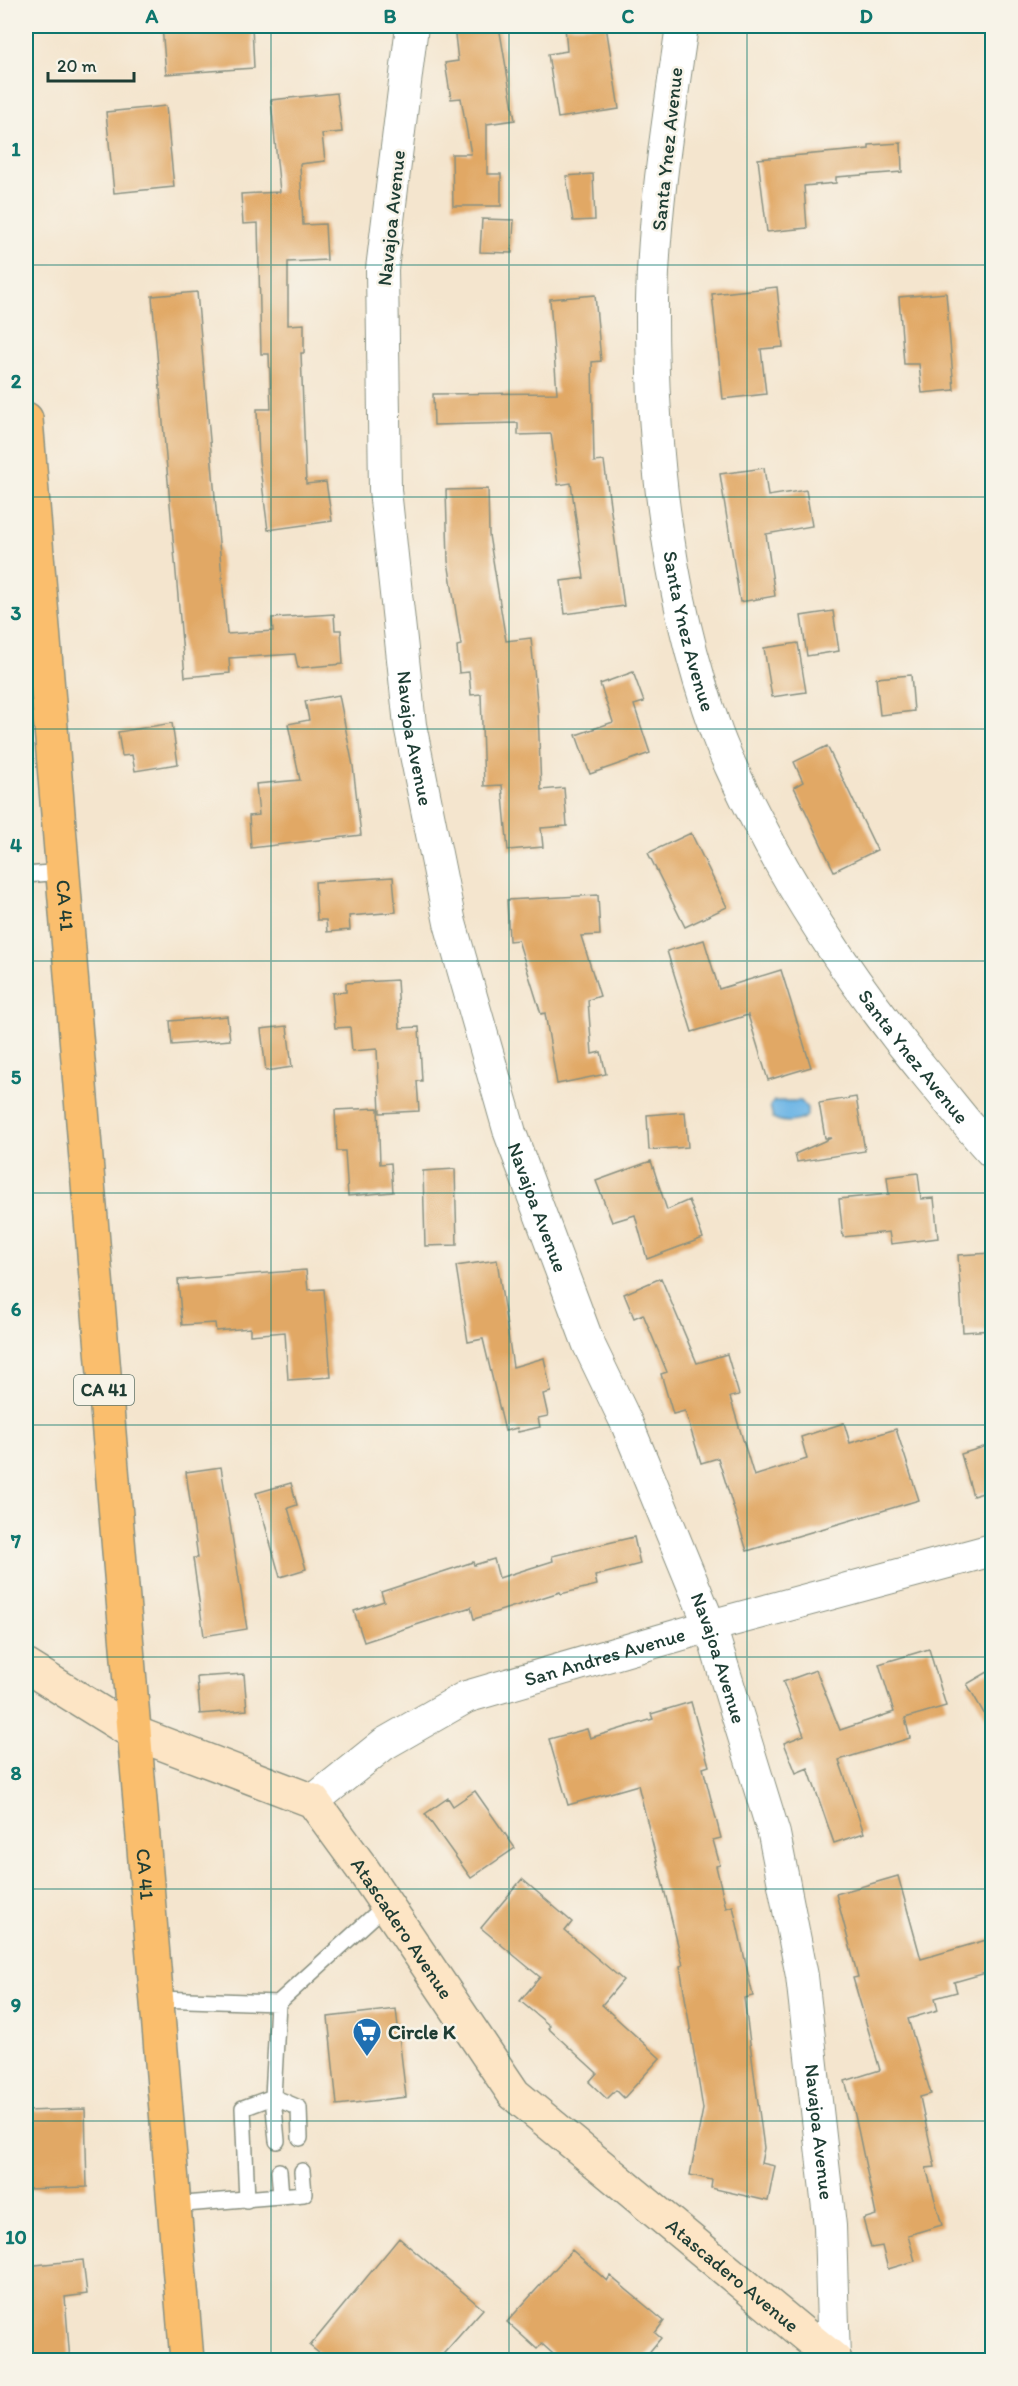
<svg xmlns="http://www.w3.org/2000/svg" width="1018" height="2386" font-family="Itim,sans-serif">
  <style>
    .water { fill: #6db5e5; stroke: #46798c; stroke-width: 1.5 }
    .building { fill: #e1a865 }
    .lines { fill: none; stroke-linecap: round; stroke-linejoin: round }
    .lane-casing { stroke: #8a9181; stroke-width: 18 }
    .street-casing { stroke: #8a9181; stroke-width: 34 }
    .secondary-casing { stroke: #8a9181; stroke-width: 36 }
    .primary-casing { stroke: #8a9181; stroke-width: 36 }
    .lane { stroke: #fff; stroke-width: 15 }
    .street { stroke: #fff; stroke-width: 32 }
    .secondary { stroke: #fde5c5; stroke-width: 33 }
    .primary { stroke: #fabe6d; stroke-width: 33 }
    .grid { fill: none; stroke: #0f766e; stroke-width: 1.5; stroke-opacity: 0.55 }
    .labels { text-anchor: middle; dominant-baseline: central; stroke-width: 5; stroke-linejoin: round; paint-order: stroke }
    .shield { fill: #f7f3e8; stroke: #60746a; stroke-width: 1.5 }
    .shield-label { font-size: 18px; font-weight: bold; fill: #1f3d34 }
    .street-label { font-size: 20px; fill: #1f3d34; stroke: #f7f3e8 }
    .poi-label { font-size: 20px; font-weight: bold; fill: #1f3d34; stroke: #f7f3e8; text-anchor: start }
    .neatline { fill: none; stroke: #0f766e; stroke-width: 2 }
    .grid-label { font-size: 20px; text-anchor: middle; font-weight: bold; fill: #0f766e }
  </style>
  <rect width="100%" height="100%" fill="#f7f3e8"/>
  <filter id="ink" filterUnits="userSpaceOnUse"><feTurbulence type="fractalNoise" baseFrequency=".0167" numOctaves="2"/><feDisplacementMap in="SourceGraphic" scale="12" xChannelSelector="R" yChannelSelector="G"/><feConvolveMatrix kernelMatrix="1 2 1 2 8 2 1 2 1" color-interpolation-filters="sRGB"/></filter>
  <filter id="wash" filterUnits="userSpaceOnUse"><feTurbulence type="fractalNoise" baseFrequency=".008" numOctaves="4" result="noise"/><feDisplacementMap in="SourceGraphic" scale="24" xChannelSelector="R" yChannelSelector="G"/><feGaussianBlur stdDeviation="1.35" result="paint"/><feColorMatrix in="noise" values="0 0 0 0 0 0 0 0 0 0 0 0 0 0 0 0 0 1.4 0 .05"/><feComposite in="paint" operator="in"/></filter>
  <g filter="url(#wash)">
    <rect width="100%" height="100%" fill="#f4e5ce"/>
    <path class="water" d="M774,1101H801L807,1108V1116C798,1123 783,1124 773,1118L770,1106Z"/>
    <g id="blocks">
      <path class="building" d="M162,26H252L254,68L166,74Z
        M454,26H499L515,120L487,124V174H501V206H453L452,154H471L461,98L451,99L445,63L458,61Z
        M565,26H606L619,109L558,118L548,54L567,51Z
        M337,93L342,132L322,134L325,161L300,164L303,225L325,224L327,260L288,262V325L304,324V353H301L306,484L326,482L332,521L268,530L259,460L257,409H271L269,354H261L258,223L243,224L241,194L280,192L271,100Z
        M166,106L174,187L114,193L106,112Z
        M901,143L902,172L836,177V183L804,186L807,228L767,232L758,159L869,149V145Z
        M593,174L595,220L573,221L566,176Z
        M482,219L514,220L512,253L480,252Z
        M777,287L783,347L761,349L766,394L723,399L712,294Z
        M197,292L227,634L273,631L272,618L334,614L335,630H341L343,664L298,668L295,654L229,658L230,673L185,677L152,296Z
        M946,293L954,390L922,393L919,364H904L899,297Z
        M595,295L601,361L592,362L594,462L604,461L624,606L565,614L561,581L584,578L571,483L558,485L551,434L518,435V423L434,425L433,394L557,393L550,299Z
        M764,468L768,496L806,490L812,526L766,534L775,596L740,602L720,474Z
        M488,489L489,535L506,641L531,638L538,711L541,790L564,788L567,826L541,828L543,847L508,850L502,785L484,786L481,694L471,695L469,672L459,673L457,646L461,645L448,561L446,490Z
        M833,611L839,651L807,656L801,616Z
        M798,643L806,692L772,697L764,648Z
        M633,672L644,702L634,705L650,753L590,774L576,735L613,722L600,684Z
        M911,675L914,711L880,715L876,678Z
        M339,695L353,766L361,835L251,848L249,816L259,815L256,784L300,780L288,724L309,720L305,701Z
        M172,723L178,764L135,771L132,755L122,756L118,732Z
        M827,746L877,850L834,871L794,787L803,782L794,762Z
        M691,833L727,907L685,927L648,853Z
        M393,877L396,912L349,916L350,930L327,932L326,920H317L315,882Z
        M598,895L600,935L581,936L600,996L588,1000L592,1054L601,1052L606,1074L557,1084L545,1013L541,1014L518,940L509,941L507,900Z
        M704,940L719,989L781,970L811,1067L768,1080L748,1015L692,1032L667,951Z
        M397,980L400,1028L419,1027L422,1081H417L419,1111L380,1113L377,1049L352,1051L350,1027L335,1028L332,993L346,992V983Z
        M227,1016L230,1040L172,1045L170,1021Z
        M287,1026L292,1067L266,1071L261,1029Z
        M856,1097L865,1151L797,1162L795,1154L831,1138H825L819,1103Z
        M378,1108L380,1164L391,1163L393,1192L348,1196L345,1151H337L335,1110Z
        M685,1112L688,1147L649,1150L647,1115Z
        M651,1161L667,1210L689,1200L703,1238L647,1259L635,1215L612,1222L596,1181Z
        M455,1169L457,1245L425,1246L423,1171Z
        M918,1173L921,1199L934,1198L938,1238L891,1244L889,1232L843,1237L839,1199L889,1194L887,1177Z
        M993,1253V1330L963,1332L958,1255Z
        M497,1260L513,1367L544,1358L551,1392L543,1394L548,1416L538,1418L540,1427L518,1432L517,1428L505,1431L483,1339L468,1342L456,1266Z
        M306,1270L308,1290L324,1289L331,1377L288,1380L285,1332L250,1335V1328L216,1331L215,1323L182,1325L178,1280Z
        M661,1278L697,1363L727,1354L739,1395L730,1397L754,1476L807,1459L801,1437L844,1423L850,1443L896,1429L919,1500L747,1551L718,1458L701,1463L685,1411L673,1414L661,1374L667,1372L643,1314L634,1318L624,1294Z
        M993,1444V1490L973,1496L961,1454Z
        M221,1467L247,1629L204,1636L193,1558H198L186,1472Z
        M291,1483L297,1505L288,1508L306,1569L280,1577L256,1493Z
        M634,1537L640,1564L595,1576L597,1585L561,1594L560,1592L474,1619L471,1607L364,1642L354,1611L384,1601L381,1592L473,1562L474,1565L494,1559L499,1578L553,1561L552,1556Z
        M929,1649L946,1706L905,1718L910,1738L839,1760L864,1833L834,1843L808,1768L796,1773L784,1743L804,1735L783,1682L816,1670L840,1730L894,1712L879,1664Z
        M993,1669V1729L967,1684Z
        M244,1674L247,1710L200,1714L197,1677Z
        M691,1702L709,1766L703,1768L721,1838L713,1840L720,1865L716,1866L726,1908L733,1906L753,1996L744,1998L764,2148L761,2163L775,2166L768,2201L711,2188L712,2180L690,2175L703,2109L680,1966L683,1965L638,1785L568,1805L549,1739L587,1729L590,1738L653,1719L651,1714Z
        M475,1791L515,1848L471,1878L425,1814L448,1798L453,1806Z
        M898,1876L921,1959L993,1938V1971L954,1982L957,1992L935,1998L938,2010L908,2019L931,2094L920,2097L935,2167L926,2168L942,2225L908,2235L915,2261L888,2269L882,2246L871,2248L863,2219L876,2215L855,2115L845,2081L880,2070L853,1978L858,1977L836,1894Z
        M522,1879L572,1922L565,1931L623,1980L602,2005L660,2058L624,2098L616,2090L607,2099L589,2082L597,2073L548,2028L550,2026L520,2001L540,1977L481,1928Z
        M396,2009L406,2097L337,2105L328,2017Z
        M85,2109L87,2187L26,2189V2111Z
        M399,2238L483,2309L437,2361H329L310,2346Z
        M572,2250L607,2281L610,2276L664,2321L655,2333L661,2338L642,2361H561L542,2344L537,2349L507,2322Z
        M83,2260L87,2294L65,2297L70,2361H26V2266Z"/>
    </g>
  </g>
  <g filter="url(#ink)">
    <use href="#blocks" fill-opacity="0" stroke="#8a9181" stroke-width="1.5"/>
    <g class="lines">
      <g class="lane-casing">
        <path id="lane" d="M26,875L62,872
          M158,1999L278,2003L273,2097L299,2108L300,2138
          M278,2003L386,1905
          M279,2171L281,2196
          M247,2200L243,2108L273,2097L277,2141
          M173,2205L304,2194L302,2171"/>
      </g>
      <g class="street-casing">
        <g id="street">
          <path id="s1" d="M412,26L382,269L385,490L410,725L450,923L510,1133L589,1345L627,1424L710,1626L774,1834L802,1976L830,2226L834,2360"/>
          <path id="s2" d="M682,26C669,116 654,208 652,300C651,445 667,597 717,734C728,763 742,791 756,818C804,912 862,996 929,1077C950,1102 970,1129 992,1152"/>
          <path id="s3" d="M313,1801L384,1744L466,1697L710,1626L992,1550"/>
        </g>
      </g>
      <g class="secondary-casing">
        <g id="secondary">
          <path id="s4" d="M26,1666L132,1732L313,1801L361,1867L514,2094L835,2360"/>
        </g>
      </g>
      <g class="primary-casing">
        <g id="primary">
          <path id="s5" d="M26,419C78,1066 131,1714 187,2360"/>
        </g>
      </g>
      <use href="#lane" class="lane"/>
      <use href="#street" class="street"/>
      <use href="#secondary" class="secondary"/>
      <use href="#primary" class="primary"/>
    </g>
  </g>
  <path class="grid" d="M271,26V2360M509,26V2360M747,26V2360M26,265H992M26,497H992M26,729H992M26,961H992M26,1193H992M26,1425H992M26,1657H992M26,1889H992M26,2121H992"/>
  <defs>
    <g id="supermarket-pin" transform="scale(1.5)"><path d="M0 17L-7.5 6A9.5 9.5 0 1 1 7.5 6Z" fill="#1f6fb2" stroke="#f7f3e8"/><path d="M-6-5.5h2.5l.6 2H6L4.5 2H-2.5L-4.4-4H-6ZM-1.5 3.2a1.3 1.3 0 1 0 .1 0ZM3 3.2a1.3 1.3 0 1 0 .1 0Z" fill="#fff"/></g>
  </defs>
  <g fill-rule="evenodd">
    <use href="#supermarket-pin" x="367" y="2032"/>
  </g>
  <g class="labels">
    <rect class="shield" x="74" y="1375" width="60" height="30" rx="4.5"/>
    <g class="shield-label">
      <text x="104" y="1390">CA 41</text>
    </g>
    <g class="street-label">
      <text transform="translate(667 149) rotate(-84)">Santa Ynez Avenue</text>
      <text transform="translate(391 218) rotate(-84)">Navajoa Avenue</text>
      <text stroke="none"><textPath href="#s2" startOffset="610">Santa Ynez Avenue</textPath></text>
      <text stroke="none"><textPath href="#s1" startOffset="716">Navajoa Avenue</textPath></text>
      <text stroke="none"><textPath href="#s5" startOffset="488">CA 41</textPath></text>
      <text stroke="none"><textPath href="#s2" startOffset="1096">Santa Ynez Avenue</textPath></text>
      <text stroke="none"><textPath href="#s1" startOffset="1202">Navajoa Avenue</textPath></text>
      <text stroke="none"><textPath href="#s3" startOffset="330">San Andres Avenue</textPath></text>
      <text stroke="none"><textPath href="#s1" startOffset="1688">Navajoa Avenue</textPath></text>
      <text stroke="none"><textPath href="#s5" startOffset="1460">CA 41</textPath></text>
      <text stroke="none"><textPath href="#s4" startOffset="474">Atascadero Avenue</textPath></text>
      <text stroke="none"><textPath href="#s1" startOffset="2174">Navajoa Avenue</textPath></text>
      <text stroke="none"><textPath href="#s4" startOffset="958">Atascadero Avenue</textPath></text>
    </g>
    <g class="poi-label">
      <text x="388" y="2032">Circle K</text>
    </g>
  </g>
  <rect width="1018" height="2386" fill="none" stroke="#f7f3e8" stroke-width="66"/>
  <path d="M48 72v9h86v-9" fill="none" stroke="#1f3d34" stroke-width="3"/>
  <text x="57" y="72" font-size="18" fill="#1f3d34" stroke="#f7f3e8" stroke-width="4.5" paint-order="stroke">20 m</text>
  <rect x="33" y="33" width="952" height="2320" class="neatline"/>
  <g class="grid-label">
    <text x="152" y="23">A</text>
    <text x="390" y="23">B</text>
    <text x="628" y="23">C</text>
    <text x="866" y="23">D</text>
    <text x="16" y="156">1</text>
    <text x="16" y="388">2</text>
    <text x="16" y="620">3</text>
    <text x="16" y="852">4</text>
    <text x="16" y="1084">5</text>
    <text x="16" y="1316">6</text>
    <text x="16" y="1548">7</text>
    <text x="16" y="1780">8</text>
    <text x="16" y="2012">9</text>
    <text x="16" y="2244">10</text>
  </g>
</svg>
